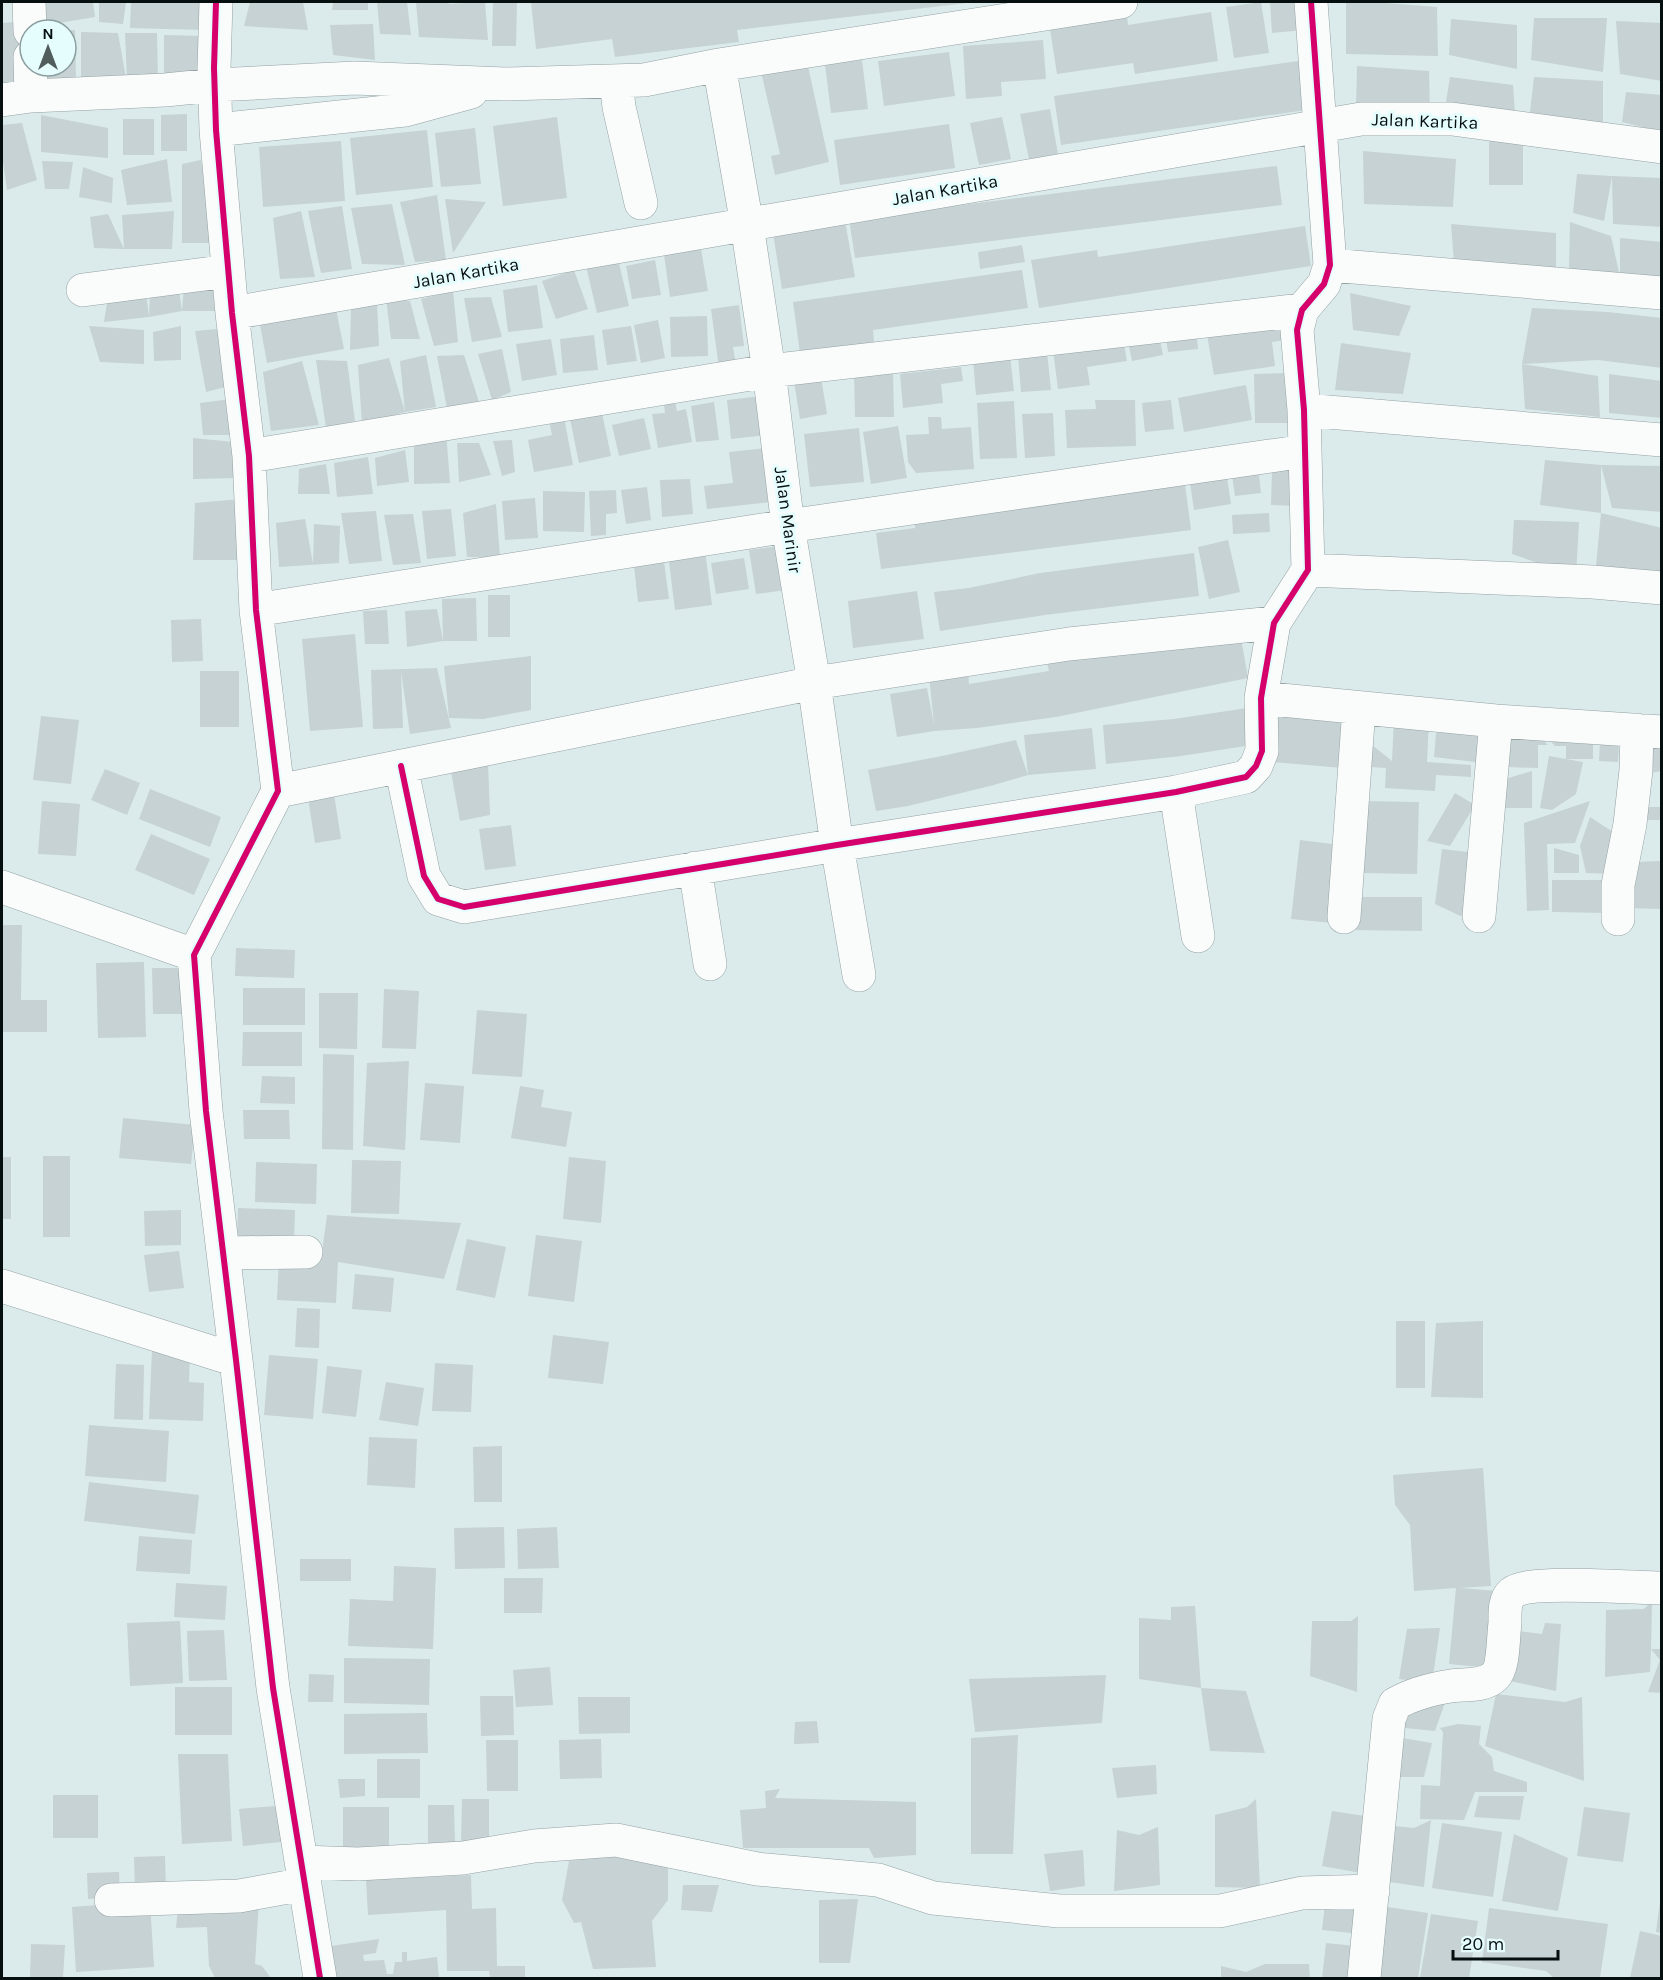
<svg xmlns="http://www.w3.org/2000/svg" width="1663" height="1980" font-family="Karla,sans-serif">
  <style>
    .building { fill: #c6d2d3 }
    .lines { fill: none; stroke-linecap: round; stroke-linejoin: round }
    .minor-casing { stroke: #94a0a1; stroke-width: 34 }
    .minor { stroke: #fafcfc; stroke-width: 33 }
    .cycleway-casing { stroke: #e6fdfe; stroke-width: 10 }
    .cycleway { stroke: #d6006c; stroke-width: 6 }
    .labels { text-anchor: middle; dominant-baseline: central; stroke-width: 6; stroke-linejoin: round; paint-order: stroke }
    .street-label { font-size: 18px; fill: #060f10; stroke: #e6fdfe }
  </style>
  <rect width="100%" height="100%" fill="#dbebec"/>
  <path class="building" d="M45,2H93L95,17L47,25Z
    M99,2H126L123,24L99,22Z
    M131,2H207L204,30L130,28Z
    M250,2H303L308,30L244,26Z
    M333,2H368V10H332Z
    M377,2H407L411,35L380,34Z
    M416,2H448L449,4L485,2L488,40L419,37Z
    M493,2H517L516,46H492Z
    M531,2H967V3L737,30L739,42L615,57L612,39L536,49Z
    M1261,2L1269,53L1234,58L1226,7Z
    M1270,2H1303L1305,30L1272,33Z
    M1346,2H1372L1437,7L1438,56L1346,54Z
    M1211,12L1218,61L1135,74L1133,63L1057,74L1050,29L1127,17L1128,25Z
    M1534,18H1607L1603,72L1531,60Z
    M1451,19L1517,25V69L1449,55Z
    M24,21L29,82L2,84V23Z
    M1616,21L1662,23V81L1620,74Z
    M373,24L375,60L333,55L330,25Z
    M75,30L76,82L49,86L46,66H66V31Z
    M81,32L118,33L127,84H81Z
    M125,33H157L158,80H127Z
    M164,35L202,36V80H164Z
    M1043,40L1046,79L1001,82L1002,96L966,99L963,46Z
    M949,52L955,96L884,106L878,61Z
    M806,57L829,162L775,175L771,156L780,154L760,67Z
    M862,60L868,109L831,113L825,64Z
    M1298,61L1306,110L1061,145L1054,96Z
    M1357,66L1429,71L1430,111H1356Z
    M1450,77L1513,85L1515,114L1446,102Z
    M1534,77L1603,81V130L1530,112Z
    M1626,92L1662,95V132L1622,122Z
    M1050,109L1058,154L1029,159L1020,114Z
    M187,114V151H161V115Z
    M41,115L108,128V158L41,152Z
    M557,117L567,198L503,206L493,126Z
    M1002,117L1011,159L979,165L970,123Z
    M123,119H154V155H123Z
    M22,123L37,180L7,190L2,154V125Z
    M949,124L955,168L840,185L834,140Z
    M475,128L481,184L441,187L435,133Z
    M427,130L433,187L356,195L350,138Z
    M341,141L345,201L263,207L259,147Z
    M1489,141H1523V185H1489Z
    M1363,151L1456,159L1453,207L1364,204Z
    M167,159L172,202L127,205L121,170Z
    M201,160L214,243H182V164Z
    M42,161L73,162L69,189H45Z
    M1277,166L1282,205L855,258L849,219Z
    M83,167L113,178L112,203L79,197Z
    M1577,174L1612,176L1604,221L1573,213Z
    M1612,176L1662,178V227L1613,224Z
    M437,195L446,260L415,262L400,202Z
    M445,199L486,202L453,253Z
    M392,204L405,265L362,264L351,208Z
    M342,206L352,269L321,273L308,211Z
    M174,211L172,249H124L94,248L90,217L108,214L124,249L122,215Z
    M301,211L315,277L280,279L273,218Z
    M844,215L855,277L782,289L772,227Z
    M1570,222L1611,236L1620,277V238L1662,242V280L1620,277L1569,270Z
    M1451,224L1556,233V273L1454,263Z
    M1305,226L1311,266L1039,308L1031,260L1097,250L1098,257Z
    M1022,245L1025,262L980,269L978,252Z
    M701,249L708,291L670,297L664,255Z
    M618,259L629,306L597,313L586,266Z
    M655,260L661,295L632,299L626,266Z
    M143,268L149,317L104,322L112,271Z
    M574,270L588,309L556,319L542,281Z
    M1022,270L1028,308L873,330L874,342L800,353L793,302Z
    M176,271L182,311L185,273H212L215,311H182L149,317L151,273Z
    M537,285L543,328L508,332L503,290Z
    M453,291L458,342L434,346L421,299Z
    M1350,293L1411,306L1399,336L1353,330Z
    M491,297L502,337L472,342L464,298Z
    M386,298L410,301L420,339H391Z
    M377,302L379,346L350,350L351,307Z
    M335,304L344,349L267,363L259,319Z
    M739,305L744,346L733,347L736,365L719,368L711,309Z
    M1532,308L1608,312L1662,318V368L1598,360L1522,364Z
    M707,316L708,356L671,357L670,317Z
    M1289,316L1293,339L1272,342L1275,366L1214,375L1206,329Z
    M658,320L665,358L641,363L634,325Z
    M89,326L144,330V364L100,362Z
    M181,326V360L154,361L153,332Z
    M631,326L637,361L607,365L602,330Z
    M1196,326L1198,349L1168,352L1165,330Z
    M217,329L229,386L206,392L195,331Z
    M1158,331L1163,355L1132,361L1127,337Z
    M594,335L598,370L563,373L560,339Z
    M551,339L557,375L522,381L516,344Z
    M1123,339L1127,361L1087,367L1090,385L1058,389L1053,350Z
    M1341,343L1411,353L1403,394L1335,390Z
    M502,349L511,392L492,400L478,354Z
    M1047,352L1051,390L1021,392L1018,355Z
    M426,355L436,407L405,412L362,424L358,365L389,358L405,412L400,361Z
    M464,355L479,402L447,408L437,356Z
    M1010,356L1014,391L976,395L973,360Z
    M316,360L347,361L355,421L326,428Z
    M302,361L319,425L271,431L263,372Z
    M1522,364L1598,376L1600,417L1525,409Z
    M961,367L963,381L941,384L943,403L903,408L900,374Z
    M820,371L827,414L800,419L793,375Z
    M893,372L894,417H855L854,373Z
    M1287,373L1289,423H1255L1254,374Z
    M1609,374L1662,381V418L1609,413Z
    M1246,385L1252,420L1184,432L1178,398Z
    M762,396L767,435L731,439L727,400Z
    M231,399L236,435H203L200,403Z
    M1095,400H1135L1136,446L1067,448L1065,410L1096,409Z
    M1171,400L1174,429L1145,432L1142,403Z
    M1014,401L1017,458L980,459L977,403Z
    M675,402L677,411L686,409L692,442L658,448L652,414L665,413L664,404Z
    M714,402L719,440L696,442L691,406Z
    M601,408L611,456L579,463L569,414Z
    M1053,413L1055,456L1025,458L1022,414Z
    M564,417L573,465L534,472L528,440L552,435L549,420Z
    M928,417H941L942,429L971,427L974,469L916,473L908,462L906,435L929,434Z
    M644,418L651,449L619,456L612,425Z
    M898,426L907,478L871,484L863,432Z
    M859,428L864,482L810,487L804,434Z
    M446,432L450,483L414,484V443Z
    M193,438L234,442L238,478L193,479Z
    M512,440L515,472L502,476L493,441Z
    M457,443H479L491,475L459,482Z
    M767,448L772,502L707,509L704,486L733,483L729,452Z
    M405,450L409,482L377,486L375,458Z
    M368,457L373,494L337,497L334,463Z
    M1545,460L1601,465L1662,466V512L1612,508L1601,465V513L1540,505Z
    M326,464L330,494H298L299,469Z
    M1258,465L1261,493L1235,496L1231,468Z
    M1272,469H1297V506L1271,505Z
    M1227,477L1231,504L1194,510L1190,483Z
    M690,479L693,514L662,517L660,480Z
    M1185,484L1191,530L881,569L876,533L915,528L914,518Z
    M647,487L651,520L626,524L621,490Z
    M616,490L617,513L606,514V535L591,536L589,491Z
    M543,491L585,492L584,532L543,531Z
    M535,498L538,538L505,540L502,501Z
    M241,499L239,560H193L195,503Z
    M496,504L500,557H467L463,513Z
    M451,509L456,556L427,559L422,511Z
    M376,511L382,561L349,564L341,513Z
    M1269,513L1270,532L1233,534L1232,515Z
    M1601,513L1662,528V573L1596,566Z
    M413,514L421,563L393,565L384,515Z
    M305,519L313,564L314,524L340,526L339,563L279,567L276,523Z
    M1514,520L1579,522L1576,576L1512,554Z
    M1228,540L1240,592L1209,599L1198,547Z
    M779,546L786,590L756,594L749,550Z
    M705,550L712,605L675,610L668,554Z
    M1194,553L1199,596L1045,615L940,631L934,592L969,588L1040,573Z
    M663,554L669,599L638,602L633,557Z
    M744,558L749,589L716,594L711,563Z
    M917,591L924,639L853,648L848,601Z
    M488,595H510V637H488Z
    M476,598L477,641H443L407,647L405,611L437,609L443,641L442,599Z
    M387,610L389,644H365L363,611Z
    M201,619L203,661L172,662L171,620Z
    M1240,633L1248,678L1056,717L977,728L934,731L897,737L890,694L927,688L934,725L929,674L968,670L969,684L1049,671L1047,662Z
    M355,634L363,727L310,731L302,639Z
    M531,656V710L483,719L449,718L444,666Z
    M437,668L451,728L410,734L401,671L403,728L373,729L371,670Z
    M200,671H239V727H200Z
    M1276,706L1348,712L1343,768L1272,762Z
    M1254,707L1259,744L1181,756L1106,764L1103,725L1174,719Z
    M41,716L79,720L71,784L33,780Z
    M1394,717L1429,720L1427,762L1471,765V777L1436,775L1435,791L1385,788L1386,768L1371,767L1372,745L1392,761Z
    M1472,726L1487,727L1483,763L1434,757L1436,733Z
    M1092,728L1096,769L1028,775L990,786L908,806L876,811L868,770L942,756L1016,740L1028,775L1024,735Z
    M1506,730H1533L1548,745H1538V768L1506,767Z
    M1541,731H1593V759H1566V746H1555Z
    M1600,740L1619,741L1618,762L1599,761Z
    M1662,744V771L1650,773L1651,782H1645L1640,748Z
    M1549,756L1583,762L1576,794L1552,810L1540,808Z
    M488,762L490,815L460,821L451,772Z
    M105,769L140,783L127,815L91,800Z
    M1532,771V808H1505V779Z
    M150,789L221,817L210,847L139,819Z
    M1455,793L1475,805L1450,846L1427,841Z
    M334,794L341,839L315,843L308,798Z
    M42,801L80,804L76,856L38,854Z
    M1361,801L1419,802L1417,874L1360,873Z
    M1590,801L1575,843L1547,844L1549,910L1527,911L1524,823Z
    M1648,807H1662V820H1648Z
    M1590,817L1616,834L1614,874L1586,873L1580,846Z
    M511,825L516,866L485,870L479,829Z
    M151,834L210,859L194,895L135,870Z
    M1300,840L1340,845L1332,923L1291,919Z
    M1554,848L1579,855V873H1554Z
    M1442,849L1476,853L1467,919L1435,904Z
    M1660,861L1662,909L1625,908L1636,862Z
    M1552,880H1608L1607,913L1552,912Z
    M1351,897H1422V931L1351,930Z
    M2,925H22L21,1000H47V1032H2Z
    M236,948L295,950L294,978L235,976Z
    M144,962L146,1037L98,1038L96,963Z
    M152,968H182V1014H153Z
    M243,988H305V1025H243Z
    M384,989L419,991L416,1049L382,1048Z
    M319,993H358L357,1049L319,1048Z
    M477,1010L527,1014L522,1077L472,1074Z
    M243,1032H302V1066H242Z
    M323,1054L354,1055L353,1150L322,1149Z
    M409,1061L405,1150L363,1146L367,1063Z
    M262,1076L295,1077V1104L260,1103Z
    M425,1083L464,1086L460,1143L420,1140Z
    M520,1086L544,1090L541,1107L572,1112L566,1147L511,1138Z
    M243,1110H289L290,1139H244Z
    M123,1118L195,1125L191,1164L119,1158Z
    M43,1156H70V1237H43Z
    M2,1157H11V1219H2Z
    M569,1157L606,1161L601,1223L563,1219Z
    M352,1160L401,1161L399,1214L351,1213Z
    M256,1162L317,1164L316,1204L255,1202Z
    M238,1208L295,1210L294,1242L237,1240Z
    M181,1210V1245L145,1246L144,1211Z
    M327,1215L461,1223L444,1279L338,1262L336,1303L277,1300L279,1258L321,1260Z
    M536,1235L582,1241L574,1302L528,1296Z
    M467,1239L506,1247L495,1298L456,1290Z
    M179,1251L184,1288L149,1292L144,1255Z
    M355,1274L394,1278L391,1312L352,1309Z
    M297,1308L320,1309L319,1348L295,1347Z
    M1396,1321H1425V1388H1396Z
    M1483,1321V1398L1431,1397L1436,1323Z
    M553,1335L609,1342L603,1384L548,1378Z
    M152,1349L190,1351L189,1382L204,1383L203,1421L149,1419Z
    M269,1355L318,1359L313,1419L264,1415Z
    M435,1363L473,1365L471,1412L432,1411Z
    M116,1364L144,1365L143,1420L114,1419Z
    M327,1366L362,1370L356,1417L322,1413Z
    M386,1382L424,1388L418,1426L379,1420Z
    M89,1425L169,1431L166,1482L85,1476Z
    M369,1437L417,1439L415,1488L367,1485Z
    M502,1446V1502H474L473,1447Z
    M1483,1468L1491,1586L1460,1588L1498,1591L1491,1668L1449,1664L1456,1588L1414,1591L1410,1525L1395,1505L1393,1475Z
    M89,1482L199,1495L195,1534L84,1521Z
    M504,1527L505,1568L455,1569L454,1528Z
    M557,1527L559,1568L518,1569L517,1529Z
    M139,1536L192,1540L190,1574L136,1571Z
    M300,1559H351V1581H300Z
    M394,1566L436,1568L433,1649L348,1646L350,1599L393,1601Z
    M504,1578H543L542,1613H504Z
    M176,1583L227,1586L225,1620L174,1617Z
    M1652,1601L1651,1649H1662V1693L1648,1692L1660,1660L1651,1649L1650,1672L1605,1677L1606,1610L1644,1609Z
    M1195,1606L1201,1688L1139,1679V1618L1171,1620V1607Z
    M1358,1616L1357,1692L1310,1676L1312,1621H1351Z
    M180,1621L183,1683L130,1686L127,1623Z
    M1545,1623L1561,1624L1556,1691L1505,1680L1510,1630L1542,1634Z
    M1440,1628L1432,1683L1399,1679L1407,1629Z
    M224,1630L227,1680L189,1681L187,1631Z
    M344,1658L430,1659L429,1705L344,1703Z
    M550,1667L553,1705L516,1707L513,1670Z
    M309,1674L334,1675L333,1702H308Z
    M1106,1675L1102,1723L975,1732L969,1679Z
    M175,1687H232V1735H175Z
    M1201,1688L1246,1691L1265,1753L1210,1751Z
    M1448,1694L1435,1731L1395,1727L1413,1702Z
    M1496,1694L1565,1702L1582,1697L1584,1781L1485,1746Z
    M480,1696H513L514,1735L481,1736Z
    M578,1697H630V1733L579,1734Z
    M427,1713L428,1753L344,1754V1714Z
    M817,1721L819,1743L794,1744L795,1722Z
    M1458,1724L1481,1726L1479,1744L1492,1757L1494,1771L1527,1782V1792H1475L1464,1820L1420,1819L1421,1785L1440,1786L1443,1732L1440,1728Z
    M1018,1735L1013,1854H971V1738Z
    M1396,1737L1432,1743L1424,1777H1392Z
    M601,1739L602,1778L560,1779L559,1740Z
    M486,1740H518V1791H487Z
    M178,1754H228L232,1841L182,1844Z
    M377,1759H420V1798H377Z
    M1156,1765L1157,1794L1117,1798L1112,1768Z
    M338,1779H365V1796L340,1798Z
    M780,1789L775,1798L916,1802V1855L874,1858L869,1848H743L740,1810L766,1808L765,1791Z
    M53,1795H98V1838H53Z
    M1479,1796H1524L1520,1820L1474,1817Z
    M462,1799H489V1844H461Z
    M1256,1799L1260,1888L1215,1887V1815L1247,1807Z
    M287,1805L291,1841L243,1846L239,1809Z
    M428,1805H454L455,1844H428Z
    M343,1807H389V1847H343Z
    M1584,1807L1630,1813L1623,1862L1577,1856Z
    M1332,1811L1371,1817L1361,1873L1322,1866Z
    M1431,1820L1424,1887L1376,1880L1385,1825L1414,1828Z
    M1442,1823L1502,1832L1493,1897L1432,1888Z
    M1158,1827L1160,1885L1114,1891L1117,1830L1139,1835Z
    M1514,1834L1568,1858L1558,1911L1502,1901Z
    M1083,1850L1085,1886L1050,1891L1044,1854Z
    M620,1855L668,1865V1900L652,1921L656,1967L593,1969L581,1922L574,1923L562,1900L569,1861Z
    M165,1856L166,1889L135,1890L134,1857Z
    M119,1872L120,1897L88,1899L87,1873Z
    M471,1875L472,1909L496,1908L497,1966H525V1978H490L489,1971H447L446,1910L368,1915L366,1880Z
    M683,1885H719L712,1912L681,1910Z
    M1326,1894L1365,1898L1361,1934L1322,1930Z
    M858,1899L850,1963H819V1900Z
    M150,1901L154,1967L76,1972L72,1907Z
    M259,1901L255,1964L262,1966L271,1978H215L209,1966L207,1927L176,1928L178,1906Z
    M1660,1902H1662V1933L1656,1932Z
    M1381,1906L1428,1913L1418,1978H1370Z
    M1489,1908L1608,1924L1600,1978H1554L1546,1971L1482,1962Z
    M1431,1914L1478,1921L1469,1978H1420Z
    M1640,1931L1662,1936V1978H1630Z
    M379,1939L376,1953L363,1955L364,1961L384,1960L387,1974H393L395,1962H402V1952H407V1961L437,1957L439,1978H335L331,1946Z
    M1326,1943L1356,1946L1352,1978H1322Z
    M31,1944L65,1945L63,1978L30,1977Z
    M1265,1964H1309L1310,1978H1221V1966L1246,1972Z"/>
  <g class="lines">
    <g class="minor-casing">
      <path id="minor" d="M29,2L30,31
        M216,2L214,68L216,130L232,313L249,456L256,610L278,791L194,955L206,1111L236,1360L273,1688L320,1978
        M30,57L31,96
        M719,65L747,225L769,371L788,526L814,683L837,845L859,975
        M616,81L619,107L641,203
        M2,100L31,96L165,90L215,85L355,78L505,84L644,80L719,65L1121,2
        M216,130L405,110L471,92
        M1330,265L1662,293
        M83,290L228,271
        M232,313L1361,119H1452L1662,147
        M1304,410L1662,440
        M249,456L769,371L1302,310
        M1308,570L1593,582L1662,588
        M256,610L788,526L1305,451
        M1261,698L1496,721L1662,732
        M401,766L424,876L438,899L464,907L837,845L1176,792L1246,777L1256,766L1262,751L1261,698L1274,623L1308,570L1304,410L1297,330L1302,310L1324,284L1330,265L1311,2
        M278,791L814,683L1069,644L1274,623
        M1176,792L1198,936
        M695,868L710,964
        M2,887L194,955
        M1479,916L1496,721
        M1344,917L1359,708
        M1618,919V885L1630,824L1636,770L1637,730
        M224,1253L306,1252
        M2,1286L236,1360
        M301,1862L358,1864L463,1858L534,1846L616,1840L757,1869L878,1880L933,1898L1059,1911H1220L1302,1893L1373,1891
        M111,1900L239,1896L305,1884
        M1364,1978L1389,1719L1395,1704C1412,1694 1432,1689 1451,1686C1465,1684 1484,1687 1495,1676C1504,1667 1503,1637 1505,1623C1505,1614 1504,1600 1512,1593C1529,1579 1635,1588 1662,1588"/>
    </g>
    <use href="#minor" class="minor"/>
    <g class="cycleway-casing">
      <path id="cycleway" d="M216,2L214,68L216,130L232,313L249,456L256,610L278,791L194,955L206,1111L236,1360L273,1688L320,1978
        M401,766L424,876L438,899L464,907L837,845L1176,792L1246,777L1256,766L1262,751L1261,698L1274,623L1308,570L1304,410L1297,330L1302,310L1324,284L1330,265L1311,2"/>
    </g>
    <use href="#cycleway" class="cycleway"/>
  </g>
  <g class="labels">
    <g class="street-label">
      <text transform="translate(1425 121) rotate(2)">Jalan Kartika</text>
      <text transform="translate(945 190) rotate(-10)">Jalan Kartika</text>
      <text transform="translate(466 273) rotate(-10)">Jalan Kartika</text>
      <text transform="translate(788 520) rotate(82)">Jalan Marinir</text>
    </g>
  </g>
  <rect width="1663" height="1980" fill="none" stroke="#060f10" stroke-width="6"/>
  <g transform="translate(48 48)"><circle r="28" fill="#e6fdfe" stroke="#8c9e9f" stroke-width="1.5"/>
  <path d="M0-4.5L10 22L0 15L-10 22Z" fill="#515c5d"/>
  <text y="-9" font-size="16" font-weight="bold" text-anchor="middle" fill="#060f10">N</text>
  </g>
  <path d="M1453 1950v9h105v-9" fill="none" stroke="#060f10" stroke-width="3"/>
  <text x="1462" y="1950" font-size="18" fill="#060f10" stroke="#e6fdfe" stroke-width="4.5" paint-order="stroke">20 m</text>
</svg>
